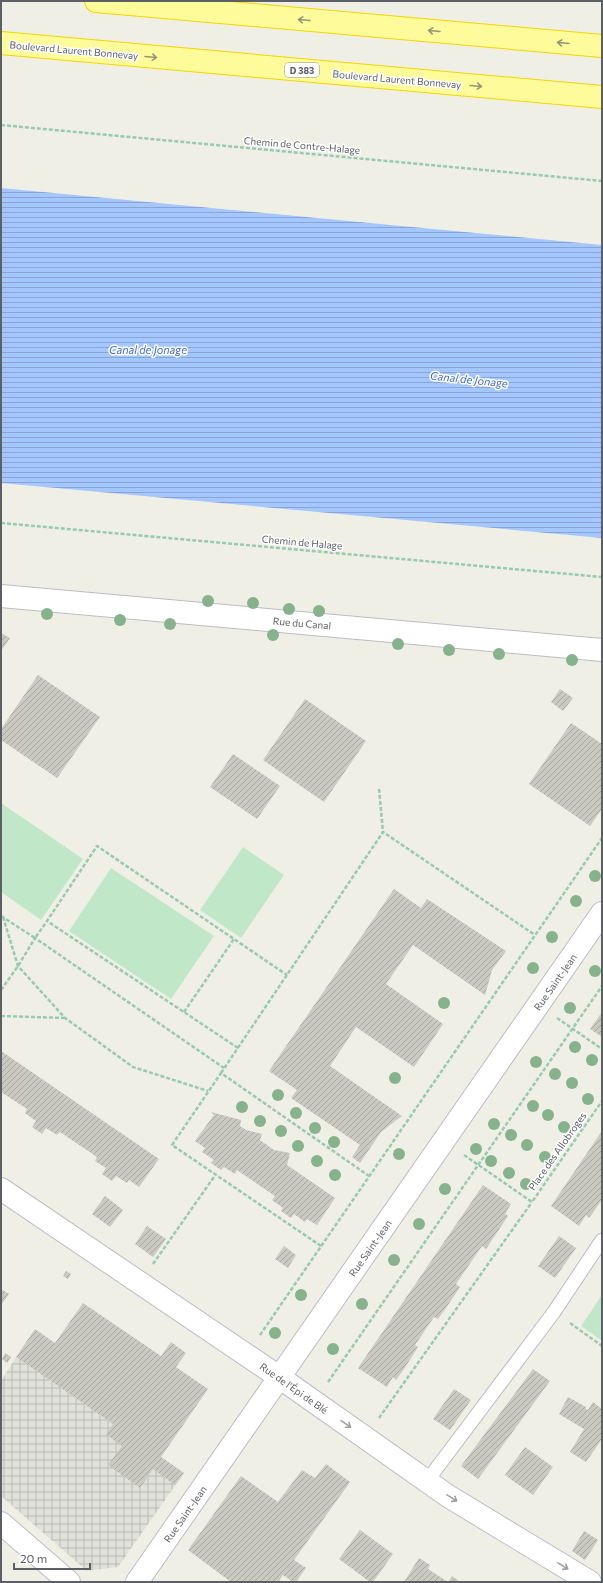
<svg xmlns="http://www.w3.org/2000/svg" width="603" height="1583" font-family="Commissioner,sans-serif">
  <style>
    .industrial { fill: url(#industrial-grid) }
    .park { fill: #c0e8c8 }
    .water { fill: url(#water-rules) }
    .building { fill: url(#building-hatch) }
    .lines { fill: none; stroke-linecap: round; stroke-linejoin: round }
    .service-casing { stroke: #bcbdc4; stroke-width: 15 }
    .minor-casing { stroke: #bcbdc4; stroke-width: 24 }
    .trunk-casing { stroke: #f4d600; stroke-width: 24 }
    .path { stroke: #98cab0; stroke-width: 2.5; stroke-dasharray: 4 2; stroke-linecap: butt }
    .service { stroke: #fff; stroke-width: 13 }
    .minor { stroke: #fff; stroke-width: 22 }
    .trunk { stroke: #fefb9b; stroke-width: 22 }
    .tree { fill: #86b38b }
    .oneway { stroke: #959679 }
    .oneway2 { stroke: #9d9fa3 }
    .labels { text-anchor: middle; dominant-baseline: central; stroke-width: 3; stroke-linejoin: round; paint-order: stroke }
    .shield { fill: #fff; stroke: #8d8f94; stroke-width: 1 }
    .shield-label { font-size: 9px; font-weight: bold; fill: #5c5f66 }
    .street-label { font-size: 10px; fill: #5c5f66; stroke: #fff }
    .water-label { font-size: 11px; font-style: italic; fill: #416ac9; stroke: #fff }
  </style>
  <defs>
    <pattern id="industrial-grid" width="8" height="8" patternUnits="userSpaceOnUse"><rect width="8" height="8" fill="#e0e1d9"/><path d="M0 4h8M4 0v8" fill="none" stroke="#b9bab4"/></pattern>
    <pattern id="water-rules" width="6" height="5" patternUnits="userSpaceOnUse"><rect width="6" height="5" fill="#a5c7ff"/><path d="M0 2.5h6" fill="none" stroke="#8aa5d2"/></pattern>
    <pattern id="building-hatch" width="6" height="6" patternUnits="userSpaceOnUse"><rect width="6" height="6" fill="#cbcac1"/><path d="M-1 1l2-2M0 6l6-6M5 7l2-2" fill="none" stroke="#a8a7a1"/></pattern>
  </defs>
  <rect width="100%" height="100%" fill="#f0efe5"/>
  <path class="industrial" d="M16,1357L184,1473L118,1567L87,1571L1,1496V1381Z"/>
  <path class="park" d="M1,803L83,859L41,920L1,892Z
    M243,847L284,875L241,938L200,910Z
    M111,868L214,936L171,999L69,931Z
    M602,1295V1341L581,1326Z"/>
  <path class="water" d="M1,188L602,245V538L1,483Z"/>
  <path class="building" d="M1,633L10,638L1,651Z
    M38,675L100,717L57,778L1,740V729Z
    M560,689L573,698L563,711L551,702Z
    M305,699L366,741L324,802L263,760Z
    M571,723L602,744V809L590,826L529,784Z
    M233,754L280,786L257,819L210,787Z
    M394,889L421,908L427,899L506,951L492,970L485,995L413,945L386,984L443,1024L414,1067L356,1027L330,1066L402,1116L381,1132L360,1163L352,1157L360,1145L291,1098L297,1090L269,1071Z
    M602,1012V1037L590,1029Z
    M1,1051L159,1159L139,1187L129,1180L127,1183L116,1176L112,1181L102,1174L106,1168L95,1161L97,1157L60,1132L57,1135L46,1128L42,1134L32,1127L36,1121L25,1113L27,1109L1,1092Z
    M211,1112L241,1120L240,1126L246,1130L262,1134L260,1140L274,1150L290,1153L287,1165L335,1198L317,1225L307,1219L305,1222L294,1214L291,1218L281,1211L283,1208L272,1200L275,1196L237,1170L235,1174L224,1167L221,1170L211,1163L214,1160L202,1152L205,1148L195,1141L214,1115Z
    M602,1131V1200L589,1218L586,1215L579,1226L551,1206Z
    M483,1185L511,1204L505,1214L508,1216L486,1249L482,1246L456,1284L460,1287L446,1308L438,1319L434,1317L415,1345L418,1347L404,1369L396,1380L393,1377L387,1387L358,1368Z
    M105,1196L123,1210L110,1227L92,1214Z
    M147,1226L166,1239L153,1257L135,1244Z
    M559,1236L576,1248L555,1278L538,1266Z
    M284,1246L296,1255L288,1268L275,1259Z
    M66,1271L71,1274L68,1279L63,1276Z
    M1,1289L9,1294L1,1305Z
    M83,1303L161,1356L171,1342L186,1353L176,1367L208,1389L161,1457L184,1473L175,1485L153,1469L140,1488L108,1465L122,1446L106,1434L113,1424L16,1357L35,1329L55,1343Z
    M5,1353L11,1357L7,1363L2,1359Z
    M533,1369L550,1381L478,1479L461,1466Z
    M454,1389L471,1400L450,1430L433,1419Z
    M568,1397L586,1407V1409L588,1410L593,1402L602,1409V1439L586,1462L570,1452L584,1429L559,1414Z
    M525,1447L553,1467L533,1495L505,1475Z
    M326,1464L350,1482L294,1560L306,1568L296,1582H293L283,1575L279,1581L281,1582H231L188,1550L241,1476L278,1502L302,1470L315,1478Z
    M360,1530L393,1554L373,1582H370L339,1559Z
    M584,1531L598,1540L585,1560L572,1551Z
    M419,1558L430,1565L428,1569L448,1582L452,1576L460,1582H404Z"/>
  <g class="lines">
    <g class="service-casing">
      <path id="service" d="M427,1481L554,1312L602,1240"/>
    </g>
    <g class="minor-casing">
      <path id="minor" d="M1,596L602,650
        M1,1189L279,1377L448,1496L590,1582
        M1,1523L69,1582
        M137,1582L602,913"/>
    </g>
    <g class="trunk-casing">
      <path id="trunk" d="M96,1L602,46
        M1,43L602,97"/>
    </g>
    <path class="path" d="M1,125L602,181
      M1,523L602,577
      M379,789L383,832
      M1,916L35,938L47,921
      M3,917L18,966L65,1018L133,1067L208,1091
      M1,990L18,966L35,938L224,1068
      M184,1012L234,939
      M1,1016L65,1018
      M557,1018L602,1049
      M238,1048L47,921L97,846L287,975
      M221,1073L383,832L535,935
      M464,1155L532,1202L602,1101
      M321,1246L172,1145L221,1073L369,1176
      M153,1264L216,1174
      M570,1323L602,1346
      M260,1335L602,838
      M328,1382L602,986
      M379,1418L532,1202"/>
    <use href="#service" class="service"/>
    <use href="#minor" class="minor"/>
    <use href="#trunk" class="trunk"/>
  </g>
  <g class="tree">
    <circle cx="208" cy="601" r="6"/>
    <circle cx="253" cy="603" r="6"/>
    <circle cx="289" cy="609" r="6"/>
    <circle cx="319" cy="611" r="6"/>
    <circle cx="47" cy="614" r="6"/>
    <circle cx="120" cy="620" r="6"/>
    <circle cx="170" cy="624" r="6"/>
    <circle cx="273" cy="635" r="6"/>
    <circle cx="398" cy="644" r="6"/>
    <circle cx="449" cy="650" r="6"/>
    <circle cx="499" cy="654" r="6"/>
    <circle cx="572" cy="660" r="6"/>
    <circle cx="595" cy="876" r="6"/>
    <circle cx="576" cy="901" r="6"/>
    <circle cx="552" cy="937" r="6"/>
    <circle cx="533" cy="968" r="6"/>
    <circle cx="595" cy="971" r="6"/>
    <circle cx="444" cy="1003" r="6"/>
    <circle cx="570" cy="1008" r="6"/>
    <circle cx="575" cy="1047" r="6"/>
    <circle cx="592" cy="1060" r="6"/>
    <circle cx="536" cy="1062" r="6"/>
    <circle cx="555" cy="1074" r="6"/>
    <circle cx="395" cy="1078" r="6"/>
    <circle cx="572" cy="1083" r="6"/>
    <circle cx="278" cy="1095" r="6"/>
    <circle cx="588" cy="1099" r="6"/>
    <circle cx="533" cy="1106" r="6"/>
    <circle cx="242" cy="1107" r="6"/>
    <circle cx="296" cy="1113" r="6"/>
    <circle cx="548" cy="1115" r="6"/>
    <circle cx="260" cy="1121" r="6"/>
    <circle cx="494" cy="1124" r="6"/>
    <circle cx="564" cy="1127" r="6"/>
    <circle cx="315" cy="1128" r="6"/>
    <circle cx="281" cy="1131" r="6"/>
    <circle cx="511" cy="1135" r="6"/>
    <circle cx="334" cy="1142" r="6"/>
    <circle cx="527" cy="1145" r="6"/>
    <circle cx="298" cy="1146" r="6"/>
    <circle cx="476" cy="1149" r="6"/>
    <circle cx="399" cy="1154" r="6"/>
    <circle cx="545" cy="1157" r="6"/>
    <circle cx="317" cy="1161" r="6"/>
    <circle cx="491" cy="1161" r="6"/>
    <circle cx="509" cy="1173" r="6"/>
    <circle cx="335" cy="1175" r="6"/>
    <circle cx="526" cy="1184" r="6"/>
    <circle cx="445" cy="1189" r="6"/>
    <circle cx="419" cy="1224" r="6"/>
    <circle cx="394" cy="1260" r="6"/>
    <circle cx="301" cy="1295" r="6"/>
    <circle cx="362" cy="1304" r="6"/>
    <circle cx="275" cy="1333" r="6"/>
    <circle cx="333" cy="1349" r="6"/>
  </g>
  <defs><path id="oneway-shaft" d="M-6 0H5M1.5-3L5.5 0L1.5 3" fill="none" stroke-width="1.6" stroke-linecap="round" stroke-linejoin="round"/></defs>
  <g class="oneway">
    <use href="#oneway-shaft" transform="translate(304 20) rotate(-175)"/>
    <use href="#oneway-shaft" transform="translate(434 31) rotate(-175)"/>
    <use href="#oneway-shaft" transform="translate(563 43) rotate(-175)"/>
    <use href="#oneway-shaft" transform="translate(151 57) rotate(5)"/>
    <use href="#oneway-shaft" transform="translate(476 86) rotate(5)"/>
  </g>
  <g class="oneway2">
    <use href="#oneway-shaft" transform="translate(346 1424) rotate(35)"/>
    <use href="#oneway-shaft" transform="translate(452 1498) rotate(32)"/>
    <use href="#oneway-shaft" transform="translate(563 1566) rotate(31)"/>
  </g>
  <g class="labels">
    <rect class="shield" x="285" y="63" width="34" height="14" rx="3"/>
    <g class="shield-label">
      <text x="302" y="70">D 383</text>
    </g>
    <g class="street-label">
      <text transform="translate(74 50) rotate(5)">Boulevard Laurent Bonnevay</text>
      <text transform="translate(397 79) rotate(5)">Boulevard Laurent Bonnevay</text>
      <text transform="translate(302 145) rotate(5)">Chemin de Contre-Halage</text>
      <text transform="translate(302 542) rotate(5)">Chemin de Halage</text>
      <text transform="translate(302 623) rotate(5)">Rue du Canal</text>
      <text transform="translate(555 982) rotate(-55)">Rue Saint-Jean</text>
      <text transform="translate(557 1151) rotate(-55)">Place des Allobroges</text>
      <text transform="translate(370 1248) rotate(-55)">Rue Saint-Jean</text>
      <text transform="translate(294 1388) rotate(35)">Rue de l'Épi de Blé</text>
      <text transform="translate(185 1514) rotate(-55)">Rue Saint-Jean</text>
    </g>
    <g class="water-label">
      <text x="148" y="349">Canal de Jonage</text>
      <text transform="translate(469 379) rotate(6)">Canal de Jonage</text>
    </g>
  </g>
  <rect width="603" height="1583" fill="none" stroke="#5c5f66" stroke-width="4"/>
  <path d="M14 1563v6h76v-6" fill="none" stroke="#5c5f66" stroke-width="2"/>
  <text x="20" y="1563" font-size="12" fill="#5c5f66" stroke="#ffffff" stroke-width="3" paint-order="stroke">20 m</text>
</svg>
